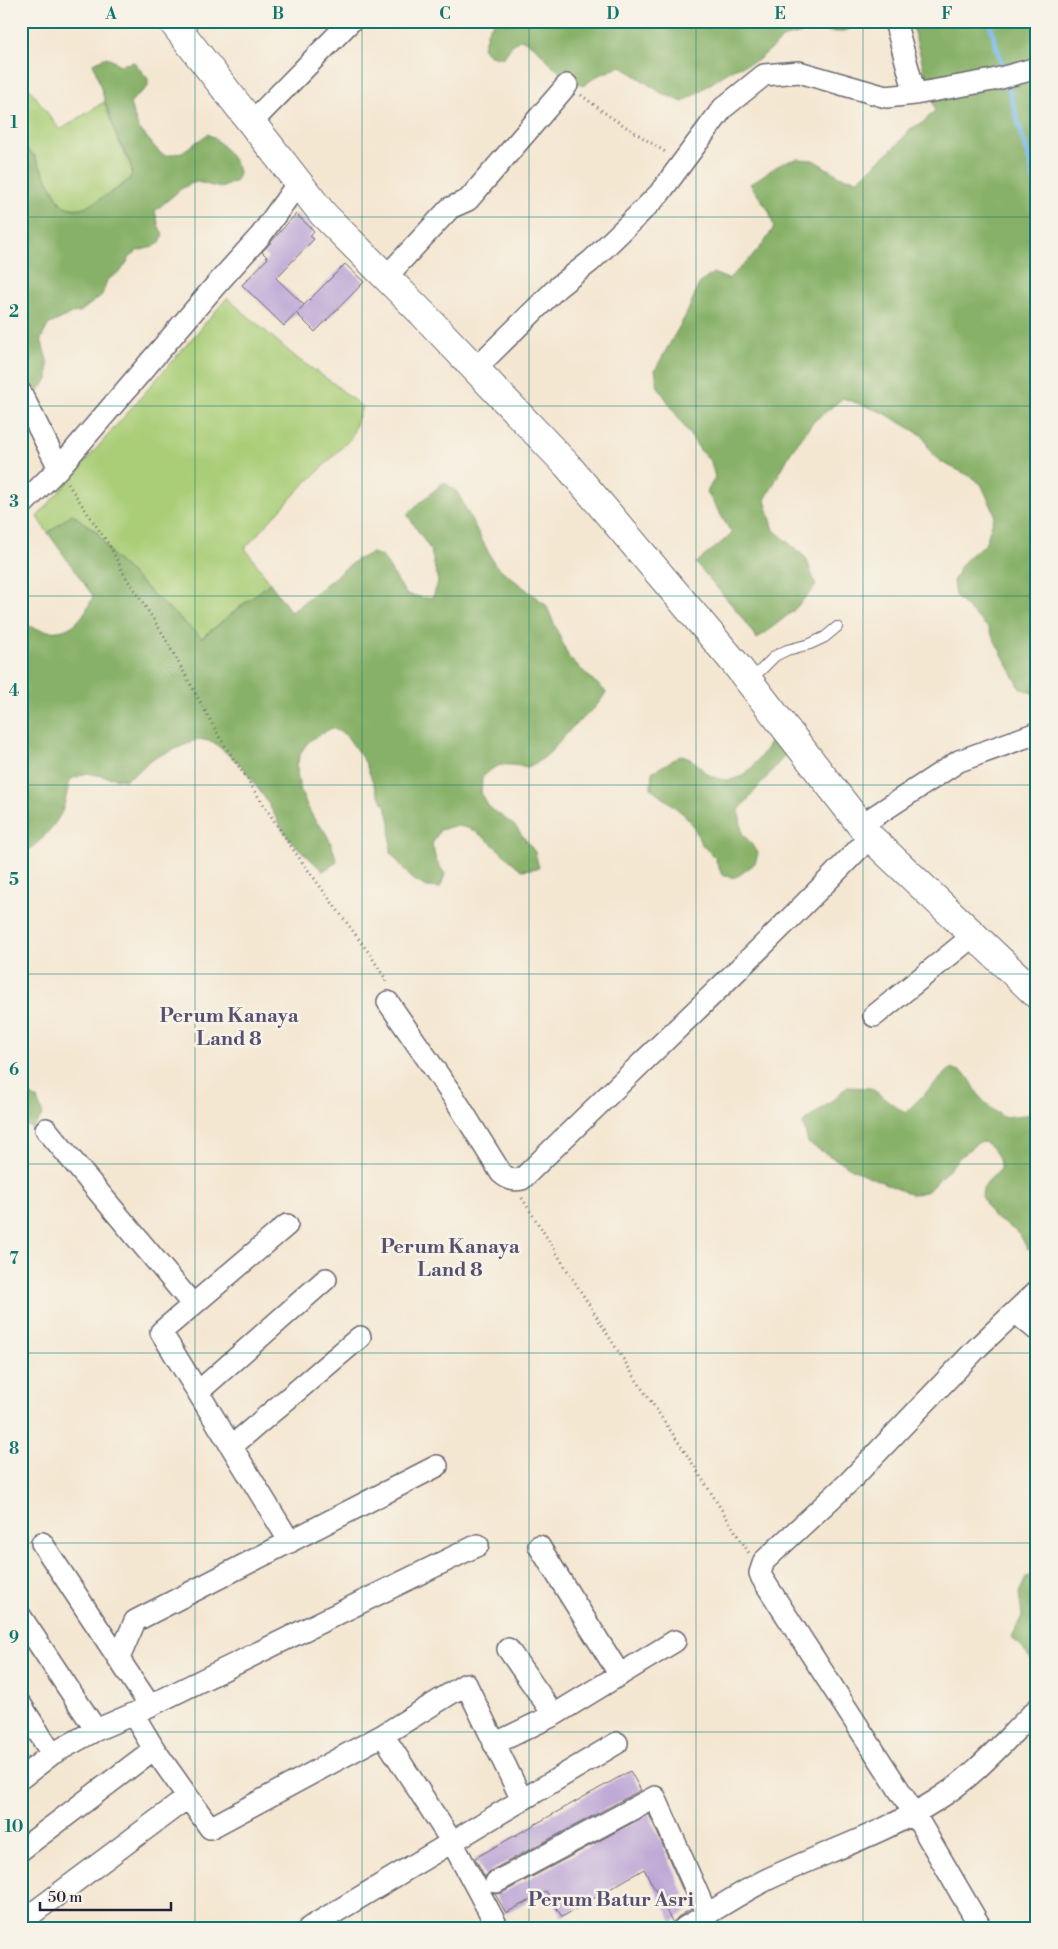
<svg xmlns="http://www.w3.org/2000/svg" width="1058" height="1949" font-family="'Libre Bodoni',serif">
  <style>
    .green { fill: #aace78; stroke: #66785a }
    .forest { fill: #87b168; stroke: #546a52 }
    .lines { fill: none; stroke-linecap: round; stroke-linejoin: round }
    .stream { stroke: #77b9ec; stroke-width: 5 }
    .building { fill: #bba4d5 }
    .lane-casing { stroke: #6c6770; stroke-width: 12 }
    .street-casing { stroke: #6c6770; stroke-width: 24 }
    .secondary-casing { stroke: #6c6770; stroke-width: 30 }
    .path { stroke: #6c6770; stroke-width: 3; stroke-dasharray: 1 4; stroke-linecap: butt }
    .lane { stroke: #fff; stroke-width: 10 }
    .street { stroke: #fff; stroke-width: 21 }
    .secondary { stroke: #fff; stroke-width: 28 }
    .grid { fill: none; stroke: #0f766e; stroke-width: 1; stroke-opacity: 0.55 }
    .labels { text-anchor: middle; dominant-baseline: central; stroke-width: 5; stroke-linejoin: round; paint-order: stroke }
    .neighbourhood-label { font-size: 20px; font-weight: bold; fill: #585071; stroke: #f7f3e8 }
    .neatline { fill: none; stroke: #0f766e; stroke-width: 2 }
    .grid-label { font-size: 16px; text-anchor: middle; font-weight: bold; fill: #0f766e }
  </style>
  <rect width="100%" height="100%" fill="#f7f3e8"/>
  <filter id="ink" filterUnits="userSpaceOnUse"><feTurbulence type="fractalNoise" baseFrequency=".02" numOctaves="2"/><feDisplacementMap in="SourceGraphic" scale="10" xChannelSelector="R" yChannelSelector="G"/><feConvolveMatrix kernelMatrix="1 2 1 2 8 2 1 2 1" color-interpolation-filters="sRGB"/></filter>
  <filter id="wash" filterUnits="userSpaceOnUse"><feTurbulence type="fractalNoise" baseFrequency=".0096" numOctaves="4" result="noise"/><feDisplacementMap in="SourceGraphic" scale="20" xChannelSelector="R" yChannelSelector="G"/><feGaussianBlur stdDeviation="1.12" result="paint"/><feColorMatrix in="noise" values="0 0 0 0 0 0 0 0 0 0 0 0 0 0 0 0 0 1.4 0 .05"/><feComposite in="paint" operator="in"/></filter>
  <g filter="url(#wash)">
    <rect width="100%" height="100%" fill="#f4e7d2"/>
    <path class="green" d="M21,77L60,130L104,102L117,138L131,167L132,175L127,181C108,194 84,218 61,204L34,155L26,149L21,150Z
      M227,298L298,359L333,383L362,407L351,438L312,478L306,482L245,548L270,583L201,638L157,598L113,556L96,531L72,514L48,533L37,517Z"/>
    <path class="forest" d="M495,21H849L851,28L842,32L810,31L785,37L757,61L733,69L683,102L663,94L621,66L597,76L583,86L562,75L534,46L521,39L513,44L504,57C494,58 489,56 483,48L488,30Z
      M911,21H1037V695L1020,688L988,628L955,596L953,581L961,566L971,554L985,545L995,514L981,484L968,475L941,462L930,451L923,436L884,413L843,398L813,422L790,454L765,500L774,530L806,558L816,586L792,612L757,639L737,611L696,563L732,534L707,492L715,477L711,462L700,450L658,387L655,370L687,313L699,284L713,273L728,279C746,263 762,249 774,227L769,211L750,184L782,163L797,159L813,160L841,177L858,180L899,143L910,129L924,122L935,110Z
      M107,57L120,65L134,62L148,79V87L135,97L130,104L138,127L159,152L166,156L182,152L208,134C217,138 239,162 239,173C239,174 236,180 236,181L221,188L197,182L190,184L181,189L155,211L159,227L163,234L160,243L153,247L137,251L131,256L121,271L107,280L102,295L80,312L72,313L48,325L41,339L48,364V380L21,409V150L26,149L33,155L61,204C75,213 87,208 100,199C109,193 126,186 131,176C134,168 128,158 124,151C110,123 103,93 93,63Z
      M444,482L457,492L495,565L546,605L569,658L606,692C598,707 588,714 575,725C560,739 551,757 530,766C527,768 523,766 519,766C500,763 495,765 482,778L481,794L489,807L515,826L535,852L539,868L522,870C503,857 481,826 456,826C451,826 445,829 440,830L432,844L436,861L445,874L440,888L427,887L412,879L391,853L390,822L386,807L377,792L365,762L346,735L332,728C325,732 312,737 306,745C288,767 301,795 313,817C316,823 322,827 325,832C331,842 334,851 337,862L323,871L292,842L282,829L267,801L241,765L213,742L198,739L150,760L139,771L125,780L87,773L71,779C67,789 66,799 63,809C57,824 36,848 21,854V631L29,626C62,639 80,628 93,596L48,533L72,514L96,532L113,556L157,598L202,638L270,583L291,612L356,560L372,553L382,556L406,594L425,598L433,597L438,582L431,551L407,514Z
      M775,738L786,754L739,810L742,833L758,852C756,865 754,864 745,871C735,878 735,879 722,875L715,858L701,844L695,829L686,816L651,788L652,772L682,755C686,757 692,760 696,763C700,766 703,771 707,774C740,793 756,763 772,740Z
      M951,1068C971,1074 969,1080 979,1095C984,1104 995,1111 1003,1117L1035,1114L1037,1117V1198L1028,1217L1037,1223V1254L1027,1248L1019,1233L992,1216L982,1196L983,1188L988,1181L1000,1170C1001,1157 994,1149 985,1142L977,1143L959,1158L928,1191L912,1195L854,1170L808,1143L803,1123L834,1099L846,1087L871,1088L905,1113Z
      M21,1088L37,1099L43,1115L33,1128L21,1124Z
      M1037,1572V1652L1031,1659L1012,1637L1022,1616L1019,1593L1026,1578Z"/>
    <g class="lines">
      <path class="stream" d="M989,21L1004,72
        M1006,80L1030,163L1037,191"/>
    </g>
    <g id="blocks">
      <path class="building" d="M296,214L314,231L310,236L314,239L276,278L304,305L284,326L242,285L268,258L262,252Z
        M345,264L364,282L315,332L296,313Z
        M630,1771L641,1790L490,1871L485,1877L475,1858Z
        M649,1814L691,1909L678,1917L673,1923L644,1869L562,1917L546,1891L506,1913L495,1894L502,1893Z"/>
    </g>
  </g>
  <g filter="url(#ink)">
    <use href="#blocks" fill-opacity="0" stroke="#6c6770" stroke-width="1"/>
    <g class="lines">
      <g class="lane-casing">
        <path id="lane" d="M750,681L775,656L787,650L810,644L825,637L837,627"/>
      </g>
      <g class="street-casing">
        <path id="street" d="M895,21L915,94
          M251,123L351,21
          M386,277L450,208L468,200L567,85
          M475,369L558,287L591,261L629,224L659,194L723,108L764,75L799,72L886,97L915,94L993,80L1037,68
          M21,393L59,468
          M21,506L59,468L215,286L261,235L298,183
          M861,825L959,761L1037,733
          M388,1002L455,1099L501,1173C508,1179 513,1181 522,1179C638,1065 758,954 870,837
          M874,1016L973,936
          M46,1129L193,1305
          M287,1225L161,1332L290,1542
          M1015,1312L1037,1330
          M198,1392L326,1279
          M232,1446L360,1337
          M42,1543L150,1706
          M539,1546L620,1675
          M21,1617L96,1730
          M508,1649L554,1715
          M119,1658L135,1621L437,1466
          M21,1705L52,1754
          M133,1714L154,1749L210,1828L383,1735L466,1684L522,1800
          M494,1744L554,1715L675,1641
          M21,1778L52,1754L96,1730L133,1714L478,1545
          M21,1850L154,1749
          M496,1882L655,1797L707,1915
          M21,1922L187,1798
          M309,1928L452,1842L383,1735
          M498,1928L452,1842L617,1743
          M684,1928C712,1912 738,1894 766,1880C822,1853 883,1834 935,1801C974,1777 1004,1741 1037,1709
          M981,1928L914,1813L762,1578L760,1573L764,1561L849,1482L979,1346L1037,1291"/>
      </g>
      <g class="secondary-casing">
        <path id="secondary" d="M172,21L323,214L423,314L567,465L734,662L870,837L1037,995"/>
      </g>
      <path class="path" d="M581,95L609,116L667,153
        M68,484L111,548L124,574L161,631L220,738L292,848L369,953L385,978L386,984
        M522,1198L635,1378L689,1458L749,1553"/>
      <use href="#lane" class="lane"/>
      <use href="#street" class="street"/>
      <use href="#secondary" class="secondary"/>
    </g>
  </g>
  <path class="grid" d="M195,21V1928M362,21V1928M529,21V1928M696,21V1928M863,21V1928M21,217H1037M21,406H1037M21,596H1037M21,785H1037M21,974H1037M21,1164H1037M21,1353H1037M21,1543H1037M21,1732H1037"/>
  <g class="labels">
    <g class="neighbourhood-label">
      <text x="229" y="1016">Perum Kanaya<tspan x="229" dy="23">Land 8</tspan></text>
      <text x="450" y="1247">Perum Kanaya<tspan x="450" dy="23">Land 8</tspan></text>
      <text x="611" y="1900">Perum Batur Asri</text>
    </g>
  </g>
  <rect width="1058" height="1949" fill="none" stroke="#f7f3e8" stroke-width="55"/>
  <path d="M40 1902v8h131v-8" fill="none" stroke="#22223b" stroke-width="2.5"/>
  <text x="48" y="1902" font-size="15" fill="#22223b" stroke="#f7f3e8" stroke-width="4" paint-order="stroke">50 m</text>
  <rect x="28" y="28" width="1002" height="1894" class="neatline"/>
  <g class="grid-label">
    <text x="111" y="19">A</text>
    <text x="278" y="19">B</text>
    <text x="445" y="19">C</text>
    <text x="613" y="19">D</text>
    <text x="780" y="19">E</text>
    <text x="947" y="19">F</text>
    <text x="14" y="128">1</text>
    <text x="14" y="317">2</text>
    <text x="14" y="507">3</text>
    <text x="14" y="696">4</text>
    <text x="14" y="885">5</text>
    <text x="14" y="1075">6</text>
    <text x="14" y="1264">7</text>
    <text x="14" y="1454">8</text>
    <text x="14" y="1643">9</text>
    <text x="14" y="1832">10</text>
  </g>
</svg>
